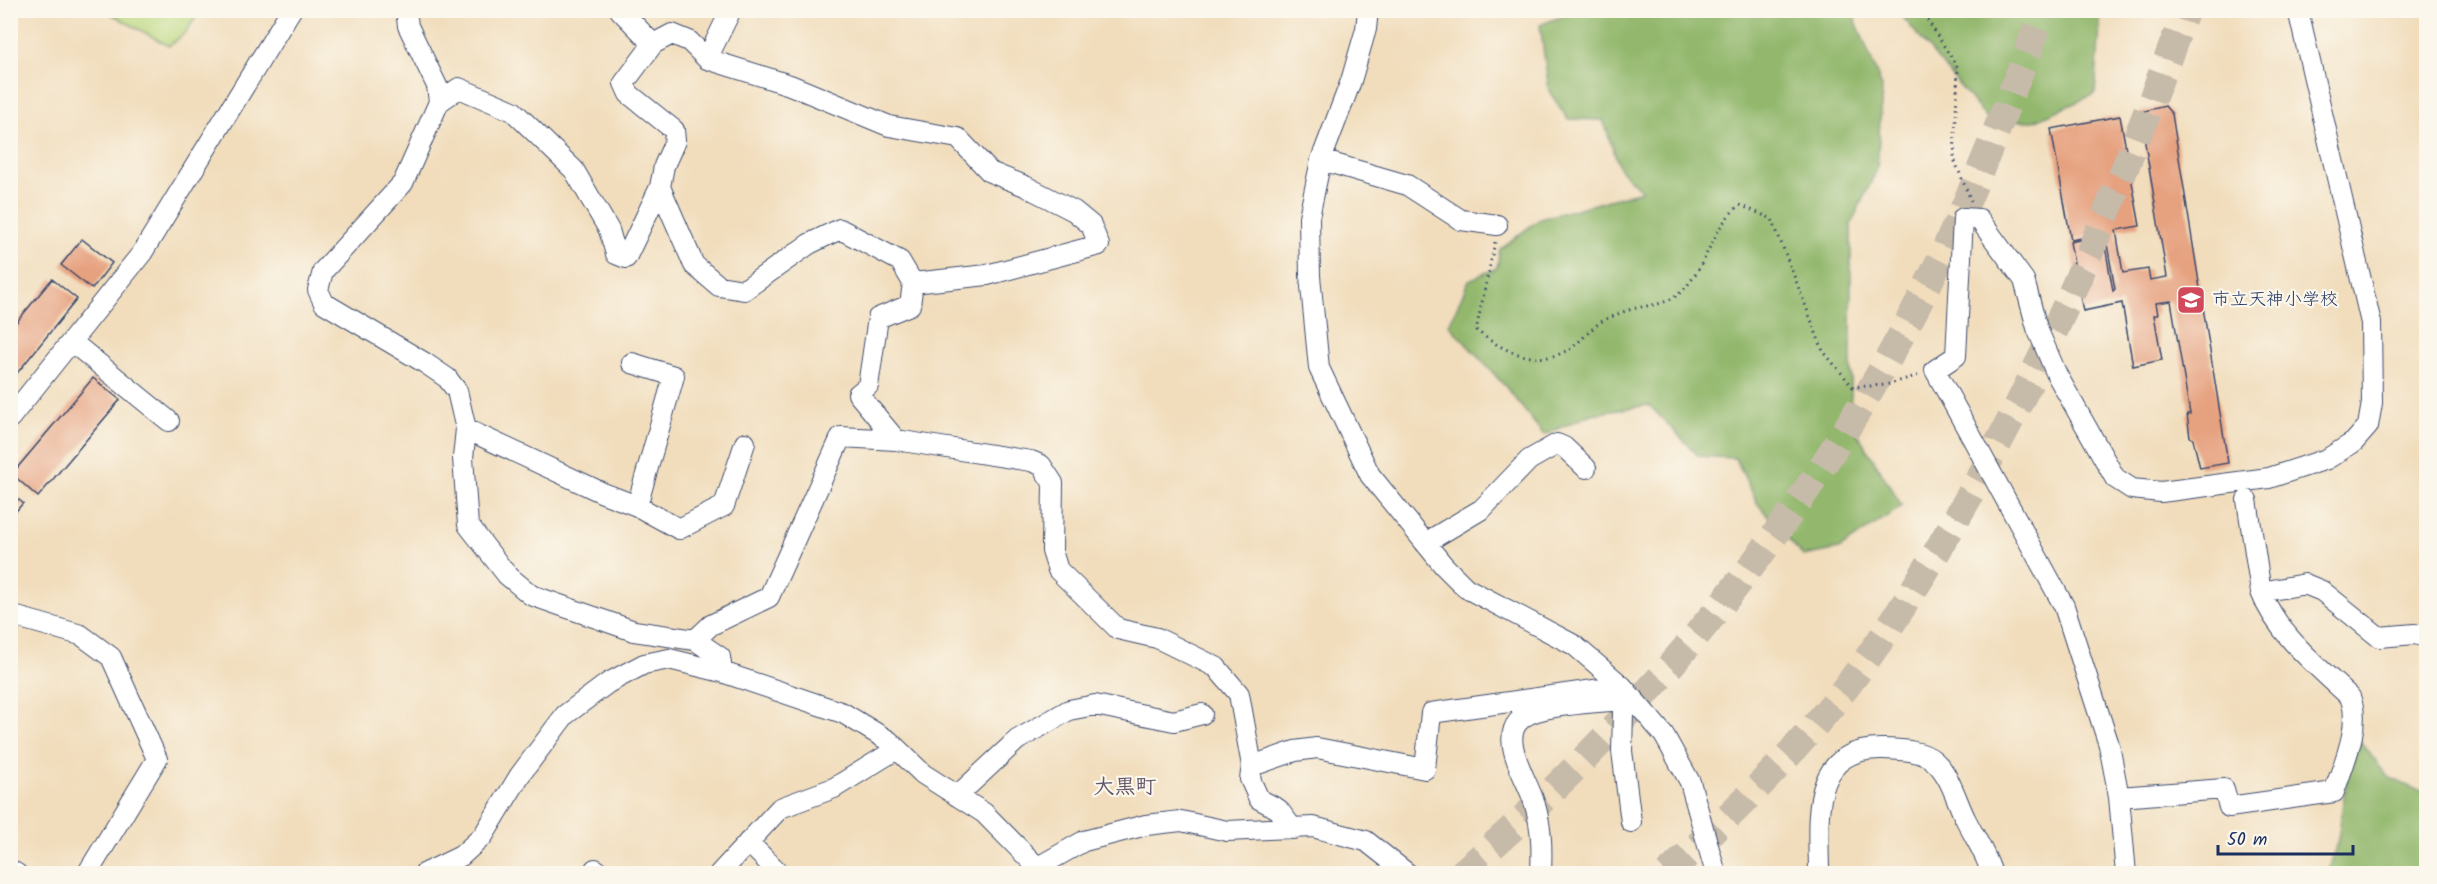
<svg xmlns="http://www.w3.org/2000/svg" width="2437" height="884" font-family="Kalam,'Klee One',sans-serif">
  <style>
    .green { fill: #bad87e; stroke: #6a846e; stroke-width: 1.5 }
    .forest { fill: #93b86d; stroke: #577466; stroke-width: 1.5 }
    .building { fill: #e6a17f }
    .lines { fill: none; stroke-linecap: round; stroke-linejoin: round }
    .highway-tunnel { stroke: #c6baa9; stroke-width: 28; stroke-dasharray: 28 14; stroke-linecap: butt }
    .minor-casing { stroke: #3b496c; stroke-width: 22 }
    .path { stroke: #3b496c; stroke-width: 3; stroke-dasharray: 1.5 4.5; stroke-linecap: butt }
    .minor { stroke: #fff; stroke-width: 20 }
    .labels { text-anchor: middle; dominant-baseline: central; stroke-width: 4.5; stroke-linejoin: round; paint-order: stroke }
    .poi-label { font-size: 18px; fill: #1b2f5e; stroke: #fbf7ec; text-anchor: start }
    .quarter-label { font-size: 21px; font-weight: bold; fill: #62576a; stroke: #fbf7ec }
  </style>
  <rect width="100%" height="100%" fill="#fbf7ec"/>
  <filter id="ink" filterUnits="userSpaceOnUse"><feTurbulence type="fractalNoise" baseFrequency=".0167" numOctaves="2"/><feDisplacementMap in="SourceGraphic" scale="12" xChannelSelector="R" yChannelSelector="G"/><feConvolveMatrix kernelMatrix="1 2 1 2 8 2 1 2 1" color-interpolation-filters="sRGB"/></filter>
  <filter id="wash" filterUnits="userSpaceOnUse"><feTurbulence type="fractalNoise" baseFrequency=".008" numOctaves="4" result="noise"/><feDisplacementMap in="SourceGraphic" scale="24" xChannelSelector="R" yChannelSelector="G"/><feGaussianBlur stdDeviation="1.35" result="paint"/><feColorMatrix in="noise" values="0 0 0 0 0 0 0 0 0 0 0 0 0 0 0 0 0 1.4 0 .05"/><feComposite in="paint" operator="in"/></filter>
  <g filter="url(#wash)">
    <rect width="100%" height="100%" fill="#f1ddbc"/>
    <path class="green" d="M106,11H200L186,32L169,46Z"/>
    <path class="forest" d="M1575,11H1852L1882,87L1877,169L1851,224V423L1902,506L1839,549L1803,556L1758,504L1735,458L1699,456L1649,405L1592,414L1544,435L1506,387L1449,325L1469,280L1497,268L1500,249L1540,219L1642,191L1620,169L1603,120L1568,119L1549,91L1540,25Z
      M1898,11H2101L2095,94L2034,121L1988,120Z
      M2359,741L2388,777L2426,794V873L2328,874L2338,839L2347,777Z"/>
    <g id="blocks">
      <path class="building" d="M2165,106L2172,114L2228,463L2200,468L2193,439L2190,437L2187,414H2190L2171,301L2156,303L2158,315H2154L2162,360L2133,366L2122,303L2083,311L2070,242L2103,235L2113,291L2115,289L2105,233L2071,240L2051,129L2120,116L2140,226L2116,230L2123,273L2148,269L2150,280L2167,277L2140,112Z
        M82,239L112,263L92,289L61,265Z
        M52,279L77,299L10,382V330Z
        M93,378L120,400L38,497L12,474Z
        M10,493L23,503L10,518Z"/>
    </g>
  </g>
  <g filter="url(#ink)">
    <use href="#blocks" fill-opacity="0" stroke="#3b496c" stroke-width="1.5"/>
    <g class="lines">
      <path class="highway-tunnel" d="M1461,874C1660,702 1825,497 1940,260C1979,179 2011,94 2044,10
        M1667,874C1721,824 1775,773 1822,717C1870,660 1911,596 1949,531C2047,366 2119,190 2186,10"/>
      <g class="minor-casing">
        <path id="minor" d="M406,10L408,26L437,86L439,102L403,183L323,271L318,290L324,303L425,363L447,378L457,391L466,429L463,458L468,525L507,575L531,595L634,631L695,640L720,657L722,672
          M620,10L653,44
          M1368,10L1366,29L1351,81L1321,160L1309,217L1310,276L1319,368L1370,475L1444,566L1466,588L1574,645L1622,686L1664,735L1690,782L1716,874
          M707,59L731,10
          M439,102L459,88L513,111L574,170L609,230L616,254L626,258L660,187L664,166L675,141L674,130L629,94L624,83L653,44L672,34L689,41L707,59L790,85L889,126L958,138L990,172L1025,186L1074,211L1091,225L1099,245L987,275L913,283
          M1321,160L1407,185L1461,220L1497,225
          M660,187L694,265L719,286L744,290L809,244L840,229L900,261L913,283L910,305L878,318L868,386L858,394L896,440
          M72,342L169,421
          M632,363L674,376L637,506
          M10,418L142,253L291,10
          M466,429L603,493L637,506L679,529L724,506L745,443
          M2247,500L2261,592L2305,584L2322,591L2379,637L2415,634L2426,637
          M1425,543L1482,509L1529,460L1557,444L1564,447L1586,468
          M10,615L81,635L111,657L157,759L87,874
          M695,640L711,625L769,597L841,437L896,440L1031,461L1041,465L1053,483L1052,551L1058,570L1118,629L1157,638L1216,667L1239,694L1252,766L1250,779L1259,799L1278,809L1293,829
          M1252,766L1295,751L1317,748L1425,769L1431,713L1622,686
          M957,796L1017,740L1069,710L1095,705L1174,721L1202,714
          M2119,797L2224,789L2229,807L2334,792C2343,765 2362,725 2350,697C2318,667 2277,634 2261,592
          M1631,822L1622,751L1623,712L1634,699
          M748,842L780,874
          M1038,867L1084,841L1146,825L1181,821L1227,831L1313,827L1366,841L1408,874
          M595,869L602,874
          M10,870L17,874
          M424,874L461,856L483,836L520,775L565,715L608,683L644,664L669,659L722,672L843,713L889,741L923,774L984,813L1044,874
          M719,874L780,808L834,788L897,749
          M1541,874C1542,849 1542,829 1535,805C1527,775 1487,726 1537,711C1561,703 1607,702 1634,699
          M1819,874C1819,822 1807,746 1885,749C1899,750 1921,750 1933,760C1951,775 1956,801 1966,820C1975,838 1986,854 1992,874
          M2126,874L2119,797L2109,745L2064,606L1935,370L1956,356L1963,218L1979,219L2024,280L2037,328L2057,375L2115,478L2132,489L2161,492L2269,478L2327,459L2354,442L2368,426L2372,403L2371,323L2298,10"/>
      </g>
      <path class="path" d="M1921,10L1958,68L1954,159L1971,201
        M1495,242L1476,330C1499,349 1534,367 1564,352C1582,344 1591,324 1611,317C1618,314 1625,311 1632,309C1652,304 1666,306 1682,291C1708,266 1711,227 1740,205L1772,219L1823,351L1853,387L1886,385L1919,375"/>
      <use href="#minor" class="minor"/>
    </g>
  </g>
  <defs>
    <g id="school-square" transform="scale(1.5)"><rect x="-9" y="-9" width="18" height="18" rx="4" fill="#d1495b" stroke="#fbf7ec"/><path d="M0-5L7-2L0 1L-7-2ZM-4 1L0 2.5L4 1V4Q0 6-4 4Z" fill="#fff"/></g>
  </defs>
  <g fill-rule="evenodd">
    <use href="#school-square" x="2191" y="300"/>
  </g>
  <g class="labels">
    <g class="poi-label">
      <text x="2212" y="300">市立天神小学校</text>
    </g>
    <g class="quarter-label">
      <text x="1125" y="787">大黒町</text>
    </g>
  </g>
  <rect width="2437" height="884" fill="none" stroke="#fbf7ec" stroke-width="36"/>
  <path d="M2218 845v9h135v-9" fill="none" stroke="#1b2f5e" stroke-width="3"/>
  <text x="2227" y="845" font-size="18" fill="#1b2f5e" stroke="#fbf7ec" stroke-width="4.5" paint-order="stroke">50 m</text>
</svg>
